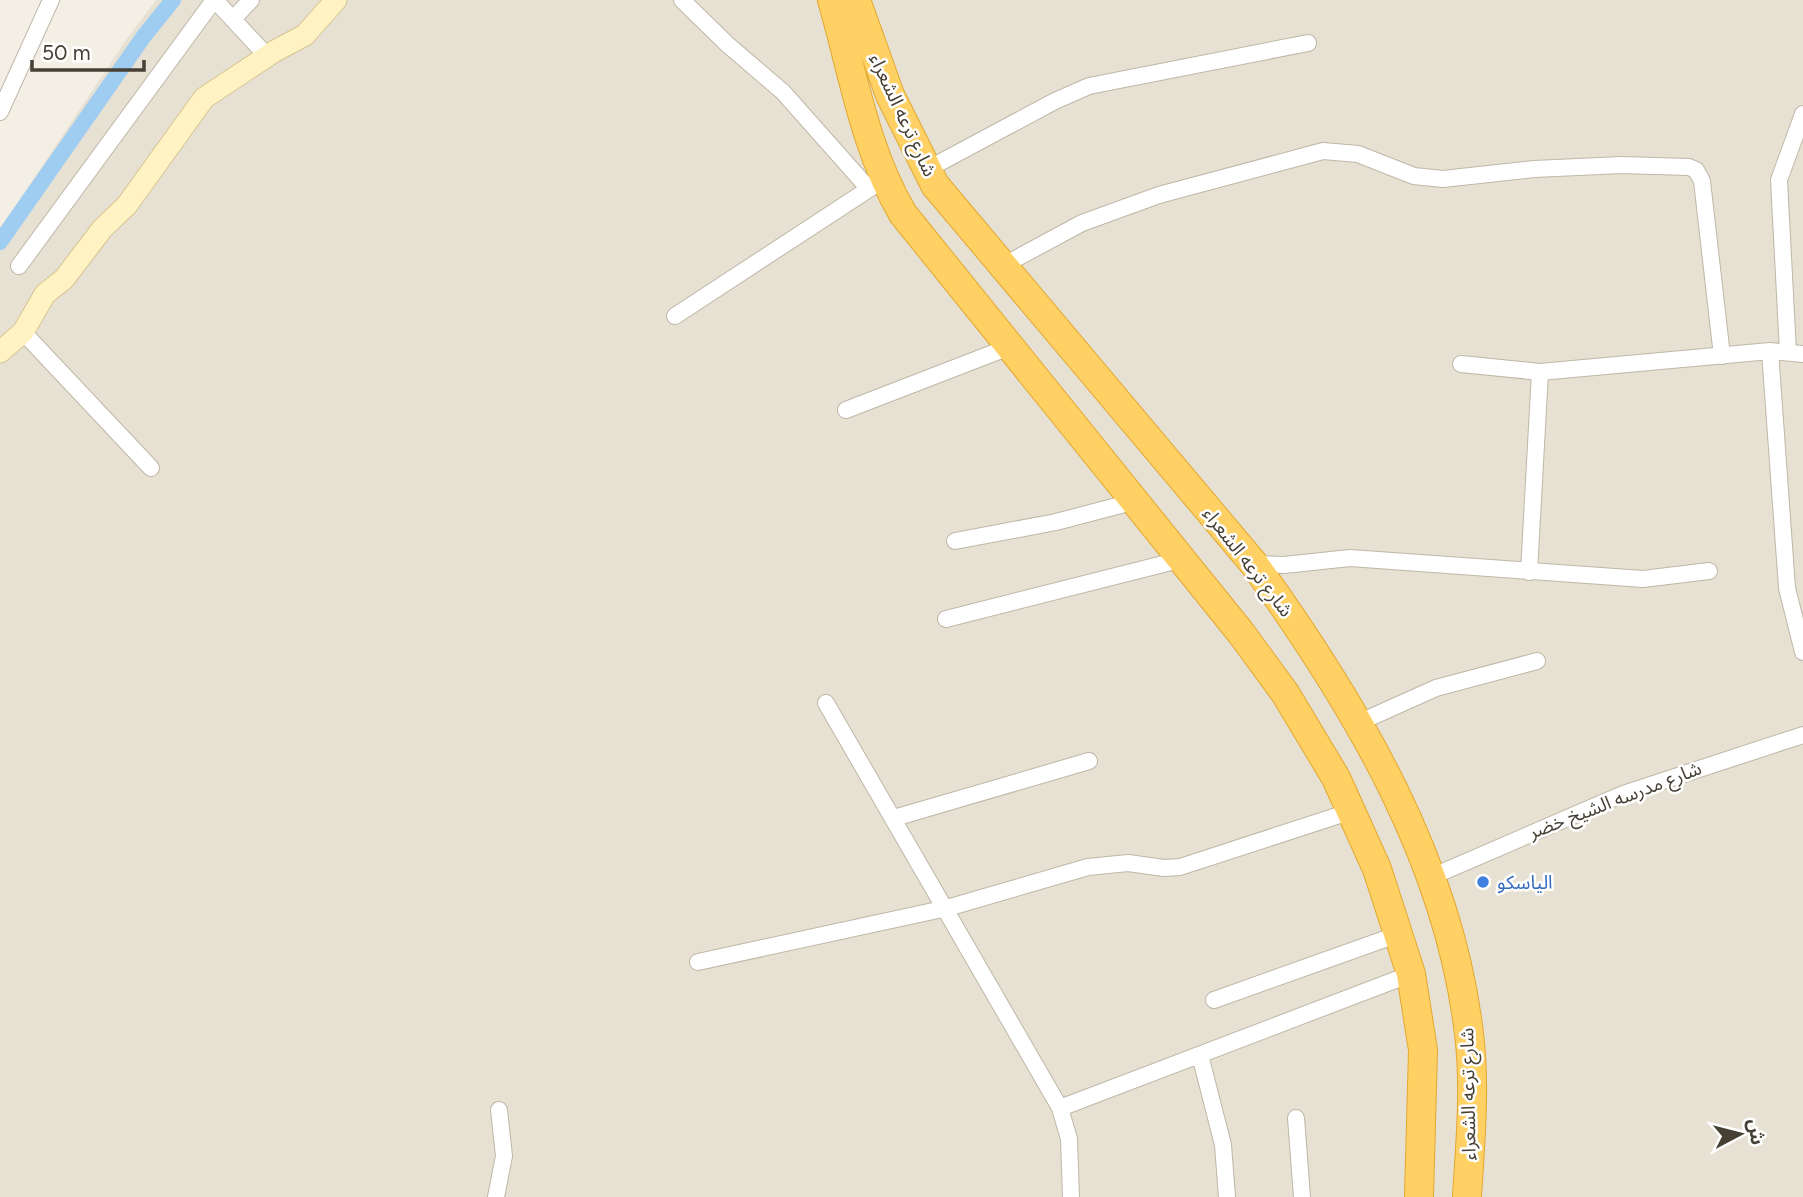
<svg xmlns="http://www.w3.org/2000/svg" width="1803" height="1197" font-family="Figtree,'Noto Sans Arabic',sans-serif">
  <style>
    .residential { fill: #e7e1d3 }
    .lines { fill: none; stroke-linecap: round; stroke-linejoin: round }
    .canal { stroke: #9fcdf2; stroke-width: 16 }
    .street-casing { stroke: #bfb7a7; stroke-width: 18 }
    .secondary-casing { stroke: #d5c593; stroke-width: 23 }
    .highway-casing { stroke: #e2a730; stroke-width: 30 }
    .street { stroke: #fff; stroke-width: 16 }
    .secondary { stroke: #fff3c3; stroke-width: 21 }
    .highway { stroke: #ffd164; stroke-width: 28 }
    .shop-dot { fill: #3f7fe0; stroke: #fff; stroke-width: 2.5 }
    .labels { text-anchor: middle; dominant-baseline: central; stroke-width: 5; stroke-linejoin: round; paint-order: stroke }
    .street-label { font-size: 19px; fill: #463f34; stroke: #fff }
    .shop-label { font-size: 19px; fill: #366cbe; stroke: #fff; text-anchor: start }
  </style>
  <rect width="100%" height="100%" fill="#f3efe5"/>
  <path class="residential" d="M156,0H1803V1197H0V229L128,37Z"/>
  <g class="lines">
    <path class="canal" d="M0,242L144,36L173,0"/>
    <g class="street-casing">
      <path id="street" d="M215,0L267,56
        M682,0L727,44L783,92L869,189L883,180
        M233,19L251,0
        M0,112L51,0
        M926,170L1055,101L1089,86L1308,43
        M1004,265L1082,223L1159,195L1323,151L1358,154L1414,176L1443,179L1534,169L1622,165L1689,167L1696,170L1702,181L1722,356
        M19,266L214,0
        M675,316L869,189
        M23,332L151,468
        M1770,351L1787,588L1803,652
        M1788,352L1779,180L1803,114
        M1461,364L1540,372L1770,351L1803,354
        M846,410L1009,347
        M955,541L1056,522L1136,501
        M1254,564L1284,565L1350,558L1643,579L1709,571
        M1529,572L1540,372
        M946,619L1183,559
        M826,703L1060,1108L1069,1139L1071,1197
        M1358,723L1436,688L1537,661
        M894,818L1089,761
        M1431,877L1623,794L1803,735
        M698,962L947,908L1088,867L1128,863L1164,868L1180,867L1352,811
        M1214,1000L1399,934
        M1200,1055L1223,1145L1227,1197
        M1060,1108L1411,974
        M1296,1118L1302,1197
        M496,1197L504,1156L499,1110"/>
    </g>
    <g class="secondary-casing">
      <path id="secondary" d="M0,352L23,332L45,294L64,279L102,229L127,205L204,98L275,51L305,35L336,0"/>
    </g>
    <g class="highway-casing">
      <path id="highway" d="M832,0C853,72 864,148 903,214L1241,633L1285,693L1336,778L1377,869L1411,974L1423,1050L1419,1197
        M856,0L890,95L935,185L1254,564C1357,707 1452,865 1470,1043C1475,1094 1470,1146 1467,1197"/>
    </g>
    <use href="#street" class="street"/>
    <use href="#secondary" class="secondary"/>
    <use href="#highway" class="highway"/>
  </g>
  <circle class="shop-dot" cx="1483" cy="882" r="7"/>
  <g class="labels">
    <g class="street-label">
      <text transform="translate(903 115) rotate(65)">شارع ترعه الشعراء</text>
      <text transform="translate(1248 562) rotate(52)">شارع ترعه الشعراء</text>
      <text transform="translate(1615 800) rotate(-21)">شارع مدرسه الشيخ خضر</text>
      <text transform="translate(1468 1094) rotate(-91)">شارع ترعه الشعراء</text>
    </g>
    <g class="shop-label">
      <text x="1497" y="882">الياسكو</text>
    </g>
  </g>
  <g transform="translate(1740 1134) rotate(83)" stroke="#ffffff" stroke-width="5" paint-order="stroke">
  <path d="M0-5L12 26L0 18L-12 26Z" fill="#463f34"/>
  <text y="-10" font-size="19" font-weight="bold" text-anchor="middle" fill="#463f34">ش</text>
  </g>
  <path d="M32 60v10h112v-10" fill="none" stroke="#463f34" stroke-width="3.5"/>
  <text x="42" y="60" font-size="21" fill="#463f34" stroke="#ffffff" stroke-width="5" paint-order="stroke">50 m</text>
</svg>
